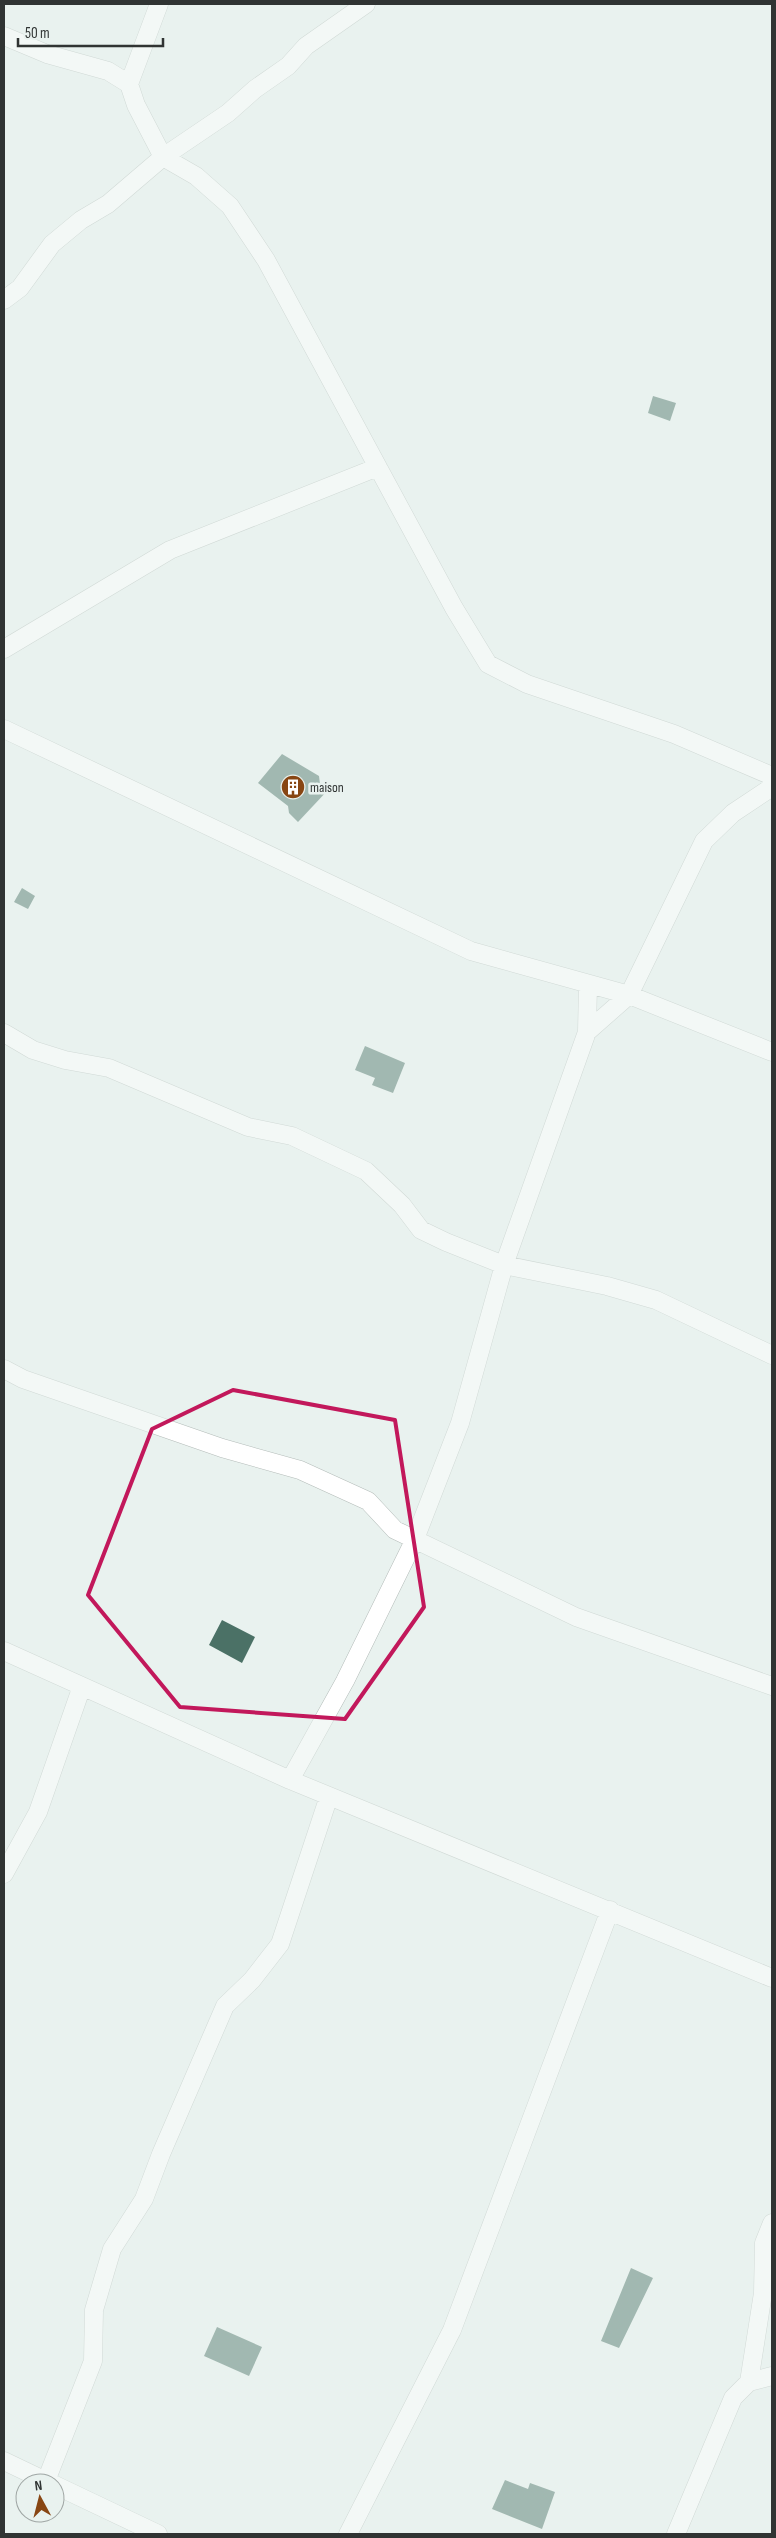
<svg xmlns="http://www.w3.org/2000/svg" width="776" height="2538" font-family="'Sofia Sans Condensed',sans-serif">
  <style>
    .building { fill: #4b7166 }
    .lines { fill: none; stroke-linecap: round; stroke-linejoin: round }
    .street-casing { stroke: #b4bcb9; stroke-width: 19 }
    .street { stroke: #fff; stroke-width: 18 }
    .marked { fill: none; stroke: #c2185b; stroke-width: 4; stroke-linejoin: round }
    .labels { text-anchor: middle; dominant-baseline: central; stroke-width: 5; stroke-linejoin: round; paint-order: stroke }
    .poi-label { font-size: 14px; fill: #303433; stroke: #e9f2ef; text-anchor: start }
  </style>
  <rect width="100%" height="100%" fill="#e9f2ef"/>
  <path class="building" d="M653,396L676,403L670,421L648,413Z
    M282,754L319,776L320,784L328,790L298,822L289,813L288,806L258,783Z
    M22,888L35,896L28,909L14,902Z
    M365,1046L405,1063L393,1093L372,1085L375,1078L355,1070Z
    M222,1620L255,1637L242,1663L209,1645Z
    M631,2268L653,2278L619,2348L601,2341Z
    M217,2327L262,2347L249,2376L204,2356Z
    M505,2480L528,2489L530,2483L555,2492L542,2529L492,2509Z"/>
  <g class="lines">
    <g class="street-casing">
      <path id="street" d="M4,36L47,54L108,71L129,84L136,105L163,157L196,176L230,206L266,260L454,608L488,664L527,684L674,734L772,776
        M129,84L159,4
        M4,300L20,288L52,244L81,220L108,204L163,157L228,113L255,89L288,66L306,46L366,4
        M4,649L170,550L378,467
        M4,729L471,951L629,995L772,1052
        M587,1032L588,984
        M4,1033L33,1050L65,1060L109,1068L248,1127L292,1136L366,1171L402,1205L421,1230L446,1242L504,1265L607,1286L656,1300L772,1355
        M4,1369L23,1379L222,1448L300,1470L368,1501L395,1530L576,1617L772,1686
        M4,1651L290,1780L772,1978
        M290,1780L345,1681L415,1539L460,1423L504,1265L587,1032L629,995L704,841L733,813L772,787
        M4,1874L38,1812L82,1686
        M749,2382L763,2293L764,2243L772,2223
        M4,2461L50,2483
        M46,2481L93,2361L94,2310L112,2249L144,2199L161,2154L225,2006L252,1980L280,1944L329,1796
        M55,2485L158,2534
        M348,2534L452,2330L610,1910
        M676,2534L733,2398L749,2382L772,2376"/>
    </g>
    <use href="#street" class="street"/>
  </g>
  <path d="M0 0H776V2538H0ZM233,1390L395,1420L424,1607L345,1719L180,1707L88,1595L152,1429Z" fill="#e9f2ef" fill-opacity=".55" fill-rule="evenodd"/>
  <path class="marked" d="M233,1390L395,1420L424,1607L345,1719L180,1707L88,1595L152,1429Z"/>
  <defs>
    <g id="building-disc" transform="scale(1.25)"><circle r="9.5" fill="#884613" stroke="#e9f2ef"/><path d="M-4-6H4V6H1V3H-1V6H-4ZM-2.5-4.3h1.7v1.8h-1.7ZM.8-4.3h1.7v1.8H.8ZM-2.5-1h1.7V.8h-1.7ZM.8-1h1.7V.8H.8Z" fill="#fff"/></g>
  </defs>
  <g fill-rule="evenodd">
    <use href="#building-disc" x="293" y="787"/>
  </g>
  <g class="labels">
    <g class="poi-label">
      <text x="310" y="787">maison</text>
    </g>
  </g>
  <rect width="776" height="2538" fill="none" stroke="#303433" stroke-width="10"/>
  <g transform="translate(40 2498) rotate(353)"><circle r="24" fill="#e9f2ef" stroke="#9fa6a4"/>
  <path d="M0-4L9 19L0 12L-9 19Z" fill="#884613"/>
  <text y="-8" font-size="14" font-weight="bold" text-anchor="middle" fill="#303433">N</text>
  </g>
  <path d="M18 38v8h145v-8" fill="none" stroke="#303433" stroke-width="2.5"/>
  <text x="25" y="38" font-size="15" fill="#303433" stroke="#e9f2ef" stroke-width="4" paint-order="stroke">50 m</text>
</svg>
